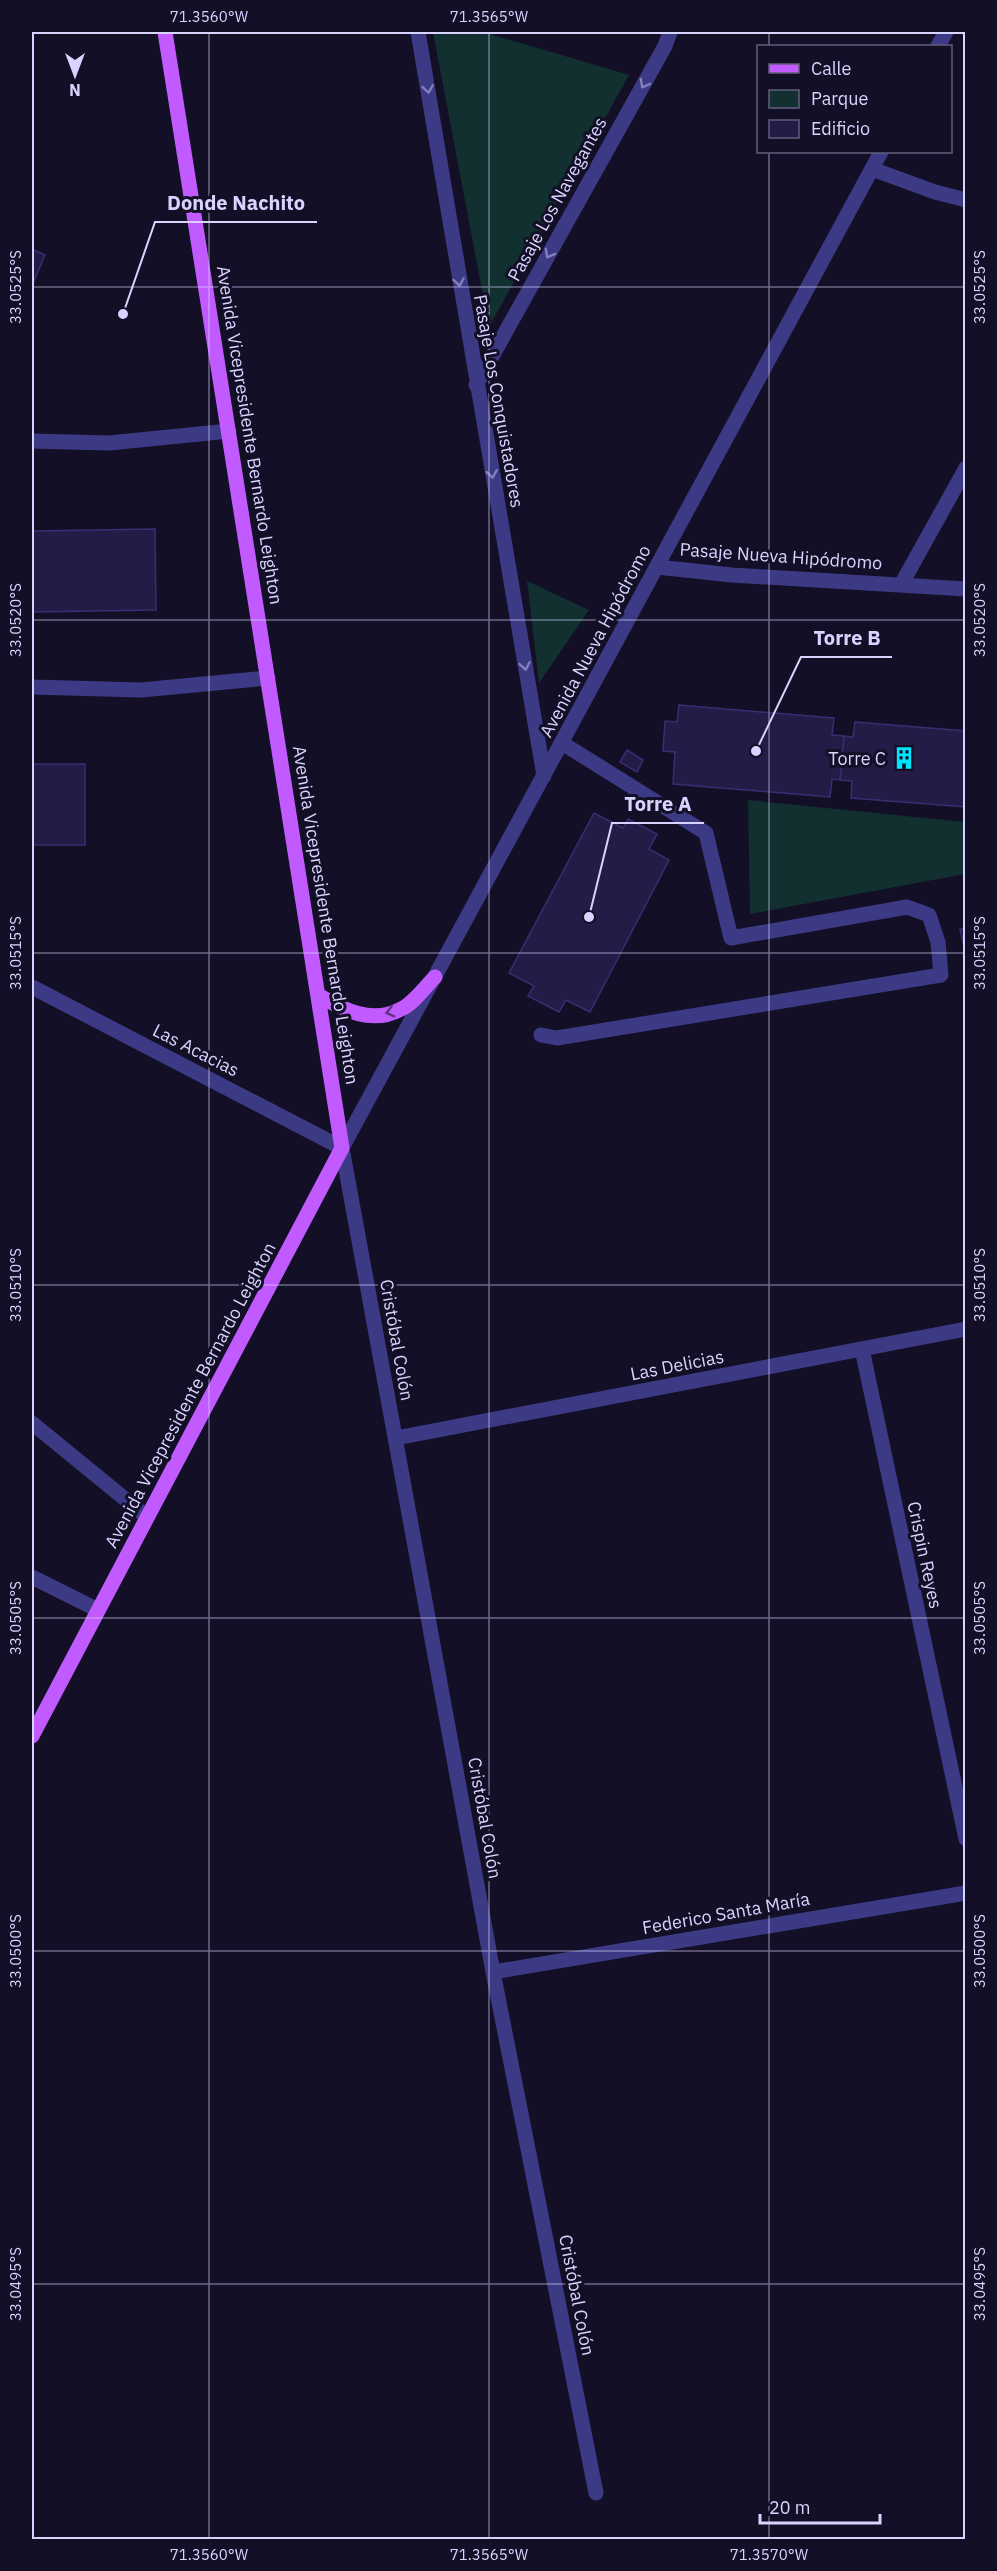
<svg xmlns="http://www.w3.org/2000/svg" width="997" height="2571" font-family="'IBM Plex Sans',sans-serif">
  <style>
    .green { fill: #12302f }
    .building { fill: #241b47; stroke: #3b2d73; stroke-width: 1.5 }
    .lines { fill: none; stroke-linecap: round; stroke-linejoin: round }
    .minor { stroke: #3d3a85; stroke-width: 15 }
    .major { stroke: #c25bff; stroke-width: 15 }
    .oneway { stroke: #837fbc }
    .oneway2 { stroke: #623188 }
    .ticks { fill: none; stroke: #d9d4ff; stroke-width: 1.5; stroke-opacity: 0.45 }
    .labels { text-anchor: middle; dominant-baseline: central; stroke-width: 6; stroke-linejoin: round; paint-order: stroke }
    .street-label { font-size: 18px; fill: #d9d4ff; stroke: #130f26 }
    .poi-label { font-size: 18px; fill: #d9d4ff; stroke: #130f26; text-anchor: end }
    .leader { fill: none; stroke: #d9d4ff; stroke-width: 2 }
    .callout-dot { fill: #d9d4ff; stroke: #130f26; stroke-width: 2 }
    .callout-label { font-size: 20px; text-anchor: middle; font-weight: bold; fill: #d9d4ff; stroke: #130f26; stroke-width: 6; stroke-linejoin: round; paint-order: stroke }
    .neatline { fill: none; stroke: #d9d4ff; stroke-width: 2 }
    .ticks-label { font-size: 15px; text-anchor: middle; fill: #d9d4ff }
  </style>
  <rect width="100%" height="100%" fill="#130f26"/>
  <path class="green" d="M433,32H483L629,75L489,327Z
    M527,581L589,610L539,683Z
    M748,800L965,822V874L750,914Z"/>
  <path class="building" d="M32,249L45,255L32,286Z
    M155,529L156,610L32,612V531Z
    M679,705L834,718L832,735L844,736L840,780L832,779L830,797L673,784L675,752L663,751L665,721L677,722Z
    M855,722L966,731V807L851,798L852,781L840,780L844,736L853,737Z
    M627,750L643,760L637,772L620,762Z
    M32,764H85V845H32Z
    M594,813L623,828L628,819L657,834L649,849L669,860L590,1012L566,1000L559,1012L528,996L534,986L509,973Z
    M966,928V956L960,929Z"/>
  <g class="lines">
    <path class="minor" d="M418,32L544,776
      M938,46L946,32
      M872,169L935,192L966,200
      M476,385L665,46L670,32
      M32,441L109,443L229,431
      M657,567L732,575L966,589
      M902,583L966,468
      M32,687L141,690L268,678
      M32,987L342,1148
      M541,1035L557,1038L941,975L938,942L929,915L907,907L731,938L706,833L562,743
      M342,1148L493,1972L596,2493
      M342,1148L881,152
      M862,1349L966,1839
      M32,1423L147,1517
      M396,1438L966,1329
      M32,1577L98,1610
      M493,1972L966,1893"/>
    <path class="major" d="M318,995C344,1010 372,1025 401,1009C414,1003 425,987 435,977
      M32,1736L342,1148L165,32"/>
  </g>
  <defs><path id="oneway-chevron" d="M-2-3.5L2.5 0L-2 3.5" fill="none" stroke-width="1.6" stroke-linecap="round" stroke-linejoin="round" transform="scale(1.5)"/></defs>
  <g class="oneway">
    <use href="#oneway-chevron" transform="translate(644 84) rotate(119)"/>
    <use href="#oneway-chevron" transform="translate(428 89) rotate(81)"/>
    <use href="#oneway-chevron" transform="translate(549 254) rotate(119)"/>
    <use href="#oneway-chevron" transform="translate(459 282) rotate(81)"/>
    <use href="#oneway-chevron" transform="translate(492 474) rotate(80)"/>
    <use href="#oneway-chevron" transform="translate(525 666) rotate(80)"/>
  </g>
  <use class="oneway2" href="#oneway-chevron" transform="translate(390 1012) rotate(166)"/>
  <path class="ticks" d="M209,32V2540M489,32V2540M769,32V46M769,152V2540M32,287H966M32,620H966M32,953H966M32,1285H966M32,1618H966M32,1951H966M32,2284H966"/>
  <defs>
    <g id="building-bare" transform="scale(1.8)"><path d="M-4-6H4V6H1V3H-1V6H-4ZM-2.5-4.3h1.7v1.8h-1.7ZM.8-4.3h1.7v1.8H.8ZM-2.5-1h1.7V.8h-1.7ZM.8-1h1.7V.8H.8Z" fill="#00e5ff" stroke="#130f26" stroke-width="2.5" paint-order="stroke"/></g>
  </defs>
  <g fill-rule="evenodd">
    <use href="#building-bare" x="904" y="758"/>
  </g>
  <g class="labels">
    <g class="street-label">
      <text transform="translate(557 199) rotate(-61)">Pasaje Los Navegantes</text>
      <text transform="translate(499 401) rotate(80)">Pasaje Los Conquistadores</text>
      <text transform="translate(250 435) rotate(81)">Avenida Vicepresidente Bernardo Leighton</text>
      <text transform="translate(781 556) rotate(4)">Pasaje Nueva Hipódromo</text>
      <text transform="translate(595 641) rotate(-62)">Avenida Nueva Hipódromo</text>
      <text transform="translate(326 915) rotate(81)">Avenida Vicepresidente Bernardo Leighton</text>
      <text transform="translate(196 1050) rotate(27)">Las Acacias</text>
      <text transform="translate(397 1340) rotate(80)">Cristóbal Colón</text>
      <text transform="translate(677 1365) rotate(-11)">Las Delicias</text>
      <text transform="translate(190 1395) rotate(-62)">Avenida Vicepresidente Bernardo Leighton</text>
      <text transform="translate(925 1555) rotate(78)">Crispin Reyes</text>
      <text transform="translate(485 1818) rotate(80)">Cristóbal Colón</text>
      <text transform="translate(726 1913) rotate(-10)">Federico Santa María</text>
      <text transform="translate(577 2295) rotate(79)">Cristóbal Colón</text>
    </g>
    <g class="poi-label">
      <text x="886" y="758">Torre C</text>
    </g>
  </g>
  <path class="leader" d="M123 314L155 222H317M756 751L801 657H892M589 917L612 823H704"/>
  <g class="callout-dot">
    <circle cx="123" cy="314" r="6"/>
    <circle cx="756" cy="751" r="6"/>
    <circle cx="589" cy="917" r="6"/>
  </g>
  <g class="callout-label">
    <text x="236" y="210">Donde Nachito</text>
    <text x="847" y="645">Torre B</text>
    <text x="658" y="811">Torre A</text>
  </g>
  <rect width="997" height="2571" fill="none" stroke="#130f26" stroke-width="66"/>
  <rect x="757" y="45" width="195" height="108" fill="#130f26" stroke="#625e7d" stroke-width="1.5"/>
  <rect x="769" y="64" width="30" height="9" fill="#c25bff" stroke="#625e7d" stroke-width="1.5"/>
  <text x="811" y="75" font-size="18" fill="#d9d4ff">Calle</text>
  <rect x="769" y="90" width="30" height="18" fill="#12302f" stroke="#625e7d" stroke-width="1.5"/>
  <text x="811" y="105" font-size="18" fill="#d9d4ff">Parque</text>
  <rect x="769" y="120" width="30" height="18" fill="#241b47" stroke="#625e7d" stroke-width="1.5"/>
  <text x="811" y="135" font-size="18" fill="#d9d4ff">Edificio</text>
  <g transform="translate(75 75) rotate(180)" stroke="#130f26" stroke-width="4.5" paint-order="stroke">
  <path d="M0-4.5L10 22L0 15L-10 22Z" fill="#d9d4ff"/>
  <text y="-9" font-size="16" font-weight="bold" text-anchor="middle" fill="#d9d4ff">N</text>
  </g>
  <path d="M760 2514v9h120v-9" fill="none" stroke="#d9d4ff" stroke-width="3"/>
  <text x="769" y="2514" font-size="18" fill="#d9d4ff" stroke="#130f26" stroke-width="4.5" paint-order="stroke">20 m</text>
  <rect x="33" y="33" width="931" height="2505" class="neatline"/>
  <g class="ticks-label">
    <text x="209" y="22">71.3560°W</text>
    <text x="489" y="22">71.3565°W</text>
    <text transform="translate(980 287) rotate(-90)" y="5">33.0525°S</text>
    <text transform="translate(16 287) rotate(-90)" y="5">33.0525°S</text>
    <text transform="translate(980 620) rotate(-90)" y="5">33.0520°S</text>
    <text transform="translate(16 620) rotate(-90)" y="5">33.0520°S</text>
    <text transform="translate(16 953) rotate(-90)" y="5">33.0515°S</text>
    <text transform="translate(980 953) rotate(-90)" y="5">33.0515°S</text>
    <text transform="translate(16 1285) rotate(-90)" y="5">33.0510°S</text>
    <text transform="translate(980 1285) rotate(-90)" y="5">33.0510°S</text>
    <text transform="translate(980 1618) rotate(-90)" y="5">33.0505°S</text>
    <text transform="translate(16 1618) rotate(-90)" y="5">33.0505°S</text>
    <text transform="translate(16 1951) rotate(-90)" y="5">33.0500°S</text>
    <text transform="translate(980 1951) rotate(-90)" y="5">33.0500°S</text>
    <text transform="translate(16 2284) rotate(-90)" y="5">33.0495°S</text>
    <text transform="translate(980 2284) rotate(-90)" y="5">33.0495°S</text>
    <text x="209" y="2560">71.3560°W</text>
    <text x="489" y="2560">71.3565°W</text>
    <text x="769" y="2560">71.3570°W</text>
  </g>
</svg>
